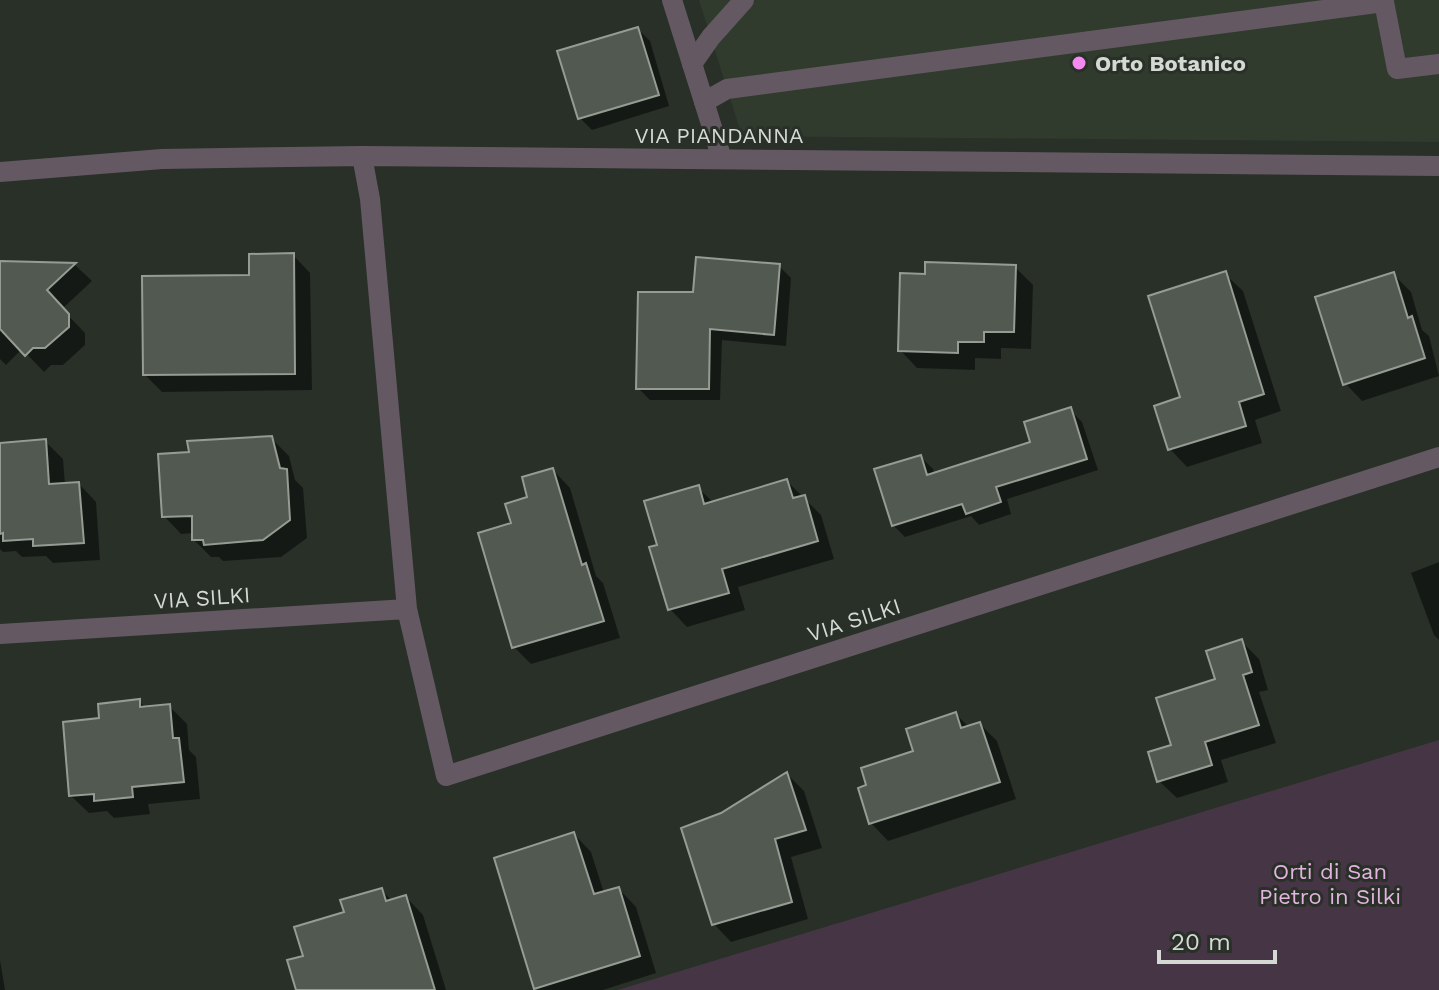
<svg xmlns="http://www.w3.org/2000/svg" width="1439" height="990" font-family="'Work Sans',sans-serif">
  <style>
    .built { fill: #303b2e }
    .green { fill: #463645 }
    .shadow { fill: #0007 }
    .building { fill: #515950; stroke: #949c93; stroke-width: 2 }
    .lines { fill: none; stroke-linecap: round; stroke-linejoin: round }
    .lane { stroke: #645963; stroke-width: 20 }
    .street { stroke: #645963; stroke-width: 20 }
    .poi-dot { fill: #f489f0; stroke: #293028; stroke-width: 3 }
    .labels { text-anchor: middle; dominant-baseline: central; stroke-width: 6; stroke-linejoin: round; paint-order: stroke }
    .poi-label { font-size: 22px; font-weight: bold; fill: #d4d9d4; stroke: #293028; text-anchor: start }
    .street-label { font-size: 22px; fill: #d4d9d4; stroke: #293028 }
    .park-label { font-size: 22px; fill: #e2b4df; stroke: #293028 }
  </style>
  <rect width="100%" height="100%" fill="#293028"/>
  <path class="built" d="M699,0H1439V142L742,136Z"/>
  <path class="green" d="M1439,740V990H618Z"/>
  <path class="shadow" d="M638,29L650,41L669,106L592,130L580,118Z
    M293,255L310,273L312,390L162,392L145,375L251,277Z
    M0,263L75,265L92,281L62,309L85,333V345L63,365H51L44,372L22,349L6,365L0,359Z
    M779,266L791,278L786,346L722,340L720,400H650L638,388L695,294Z
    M1015,267L1033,285L1031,349L1001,348V359L975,358V370L917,368L900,350L927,276Z
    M1225,274L1243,291L1281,411L1255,420L1262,443L1187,467L1170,449L1182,398Z
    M1393,274L1411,292L1422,330L1429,336L1439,376L1362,401L1345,383Z
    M1070,410L1082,422L1098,470L1007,499L1011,514L979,525L971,516L905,537L893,525L921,457L933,469L934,474L1033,443Z
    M271,438L289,456L295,480L303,488L307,538L281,557L223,561L219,557H211L194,540V533L181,534L164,516L191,454Z
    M45,441L63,459L65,485L79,484L96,502L100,560L53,563L46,556L22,557L16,551L3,552L0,549V445Z
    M553,470L570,488L596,576L603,583L620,638L531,664L514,647L530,499Z
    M787,481L821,515L834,559L738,587L745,610L687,627L670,609L659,546L698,488L714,503Z
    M1439,562V640L1434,635L1411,573Z
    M1241,641L1259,659L1268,690L1259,692L1276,743L1221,760L1228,782L1177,798L1159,781L1173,746Z
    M139,701L146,708L169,706L187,724L189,750L196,757L200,799L148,804L150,814L114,818L107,811L89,813L71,796L102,720Z
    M956,714L969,727L980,724L997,741L1016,799L888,841L871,823L860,790L916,752Z
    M787,774L804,791L822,848L791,857L808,919L731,942L714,924L721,814Z
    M574,834L591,852L604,893L619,889L636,907L656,973L603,990H538L536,988Z
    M382,890L392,901L406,897L423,915L446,990H298L305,957L346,914Z
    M0,960L5,990H0Z"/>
  <path class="building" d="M638,27L659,95L578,119L557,51Z
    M294,253L295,374L143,375L142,276L249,275V254Z
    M696,257L780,264L774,335L710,329L709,389H636L638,292H693Z
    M0,261L76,263L47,290L69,314V327L45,348H33L25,356L0,329Z
    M925,262L1016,265L1014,332H984V342H958V353L898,351L900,273L925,274Z
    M1226,271L1264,394L1239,402L1246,426L1168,450L1154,406L1180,397L1148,296Z
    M1394,272L1408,318L1412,316L1425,358L1343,385L1315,297Z
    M1071,407L1087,459L996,487L1001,502L966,514L962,504L892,526L874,469L921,455L927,475L1030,442L1024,422Z
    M272,436L280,468L287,469L290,520L263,540L204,545L203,540H192V516L162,517L158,454L189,452L187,441Z
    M46,439L49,484L79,482L84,543L33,546V539L3,541V533L0,534V443Z
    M553,468L582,565L586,563L604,621L512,648L478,533L511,523L505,504L527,497L522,477Z
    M787,479L793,498L805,495L818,541L722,569L729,593L668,610L649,547L657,545L644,501L699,485L704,504Z
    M1242,639L1252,672L1243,675L1259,725L1205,742L1212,765L1157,782L1148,752L1171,745L1156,698L1215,679L1206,651Z
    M140,699V707L170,704L173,738H179L184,782L132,787L133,797L94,801V794L69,796L63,722L99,718L98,704Z
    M956,712L961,728L980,722L1000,782L869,824L858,788L866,785L861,768L913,751L906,729Z
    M787,772L806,830L775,839L792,902L712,925L681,828L721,813Z
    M574,832L594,894L619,887L640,956L534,989L494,858Z
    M382,888L386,901L406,895L435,990H296L287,960L303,956L294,927L344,912L340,900Z"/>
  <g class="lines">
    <path class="lane" d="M692,64L711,37L744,0
      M704,102L727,89L1384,2L1397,69L1439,64"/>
    <path class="street" d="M672,0L722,159
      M362,156L370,199L407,609L446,776L1439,457
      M0,172L162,159L362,156L1439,166
      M0,634L407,609"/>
  </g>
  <circle class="poi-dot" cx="1079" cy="63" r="8"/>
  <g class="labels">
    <g class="poi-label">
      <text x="1095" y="63">Orto Botanico</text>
    </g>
    <g class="street-label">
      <text x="719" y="135">VIA PIANDANNA</text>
      <text transform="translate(202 598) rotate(-4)">VIA SILKI</text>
      <text transform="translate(854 620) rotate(-18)">VIA SILKI</text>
    </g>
    <g class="park-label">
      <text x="1330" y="871">Orti di San<tspan x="1330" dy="25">Pietro in Silki</tspan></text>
    </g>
  </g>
  <path d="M1159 950v12h116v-12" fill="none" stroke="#d4d9d4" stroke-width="4"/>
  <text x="1171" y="950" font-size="24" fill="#d4d9d4" stroke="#293028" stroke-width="6" paint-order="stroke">20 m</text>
</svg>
